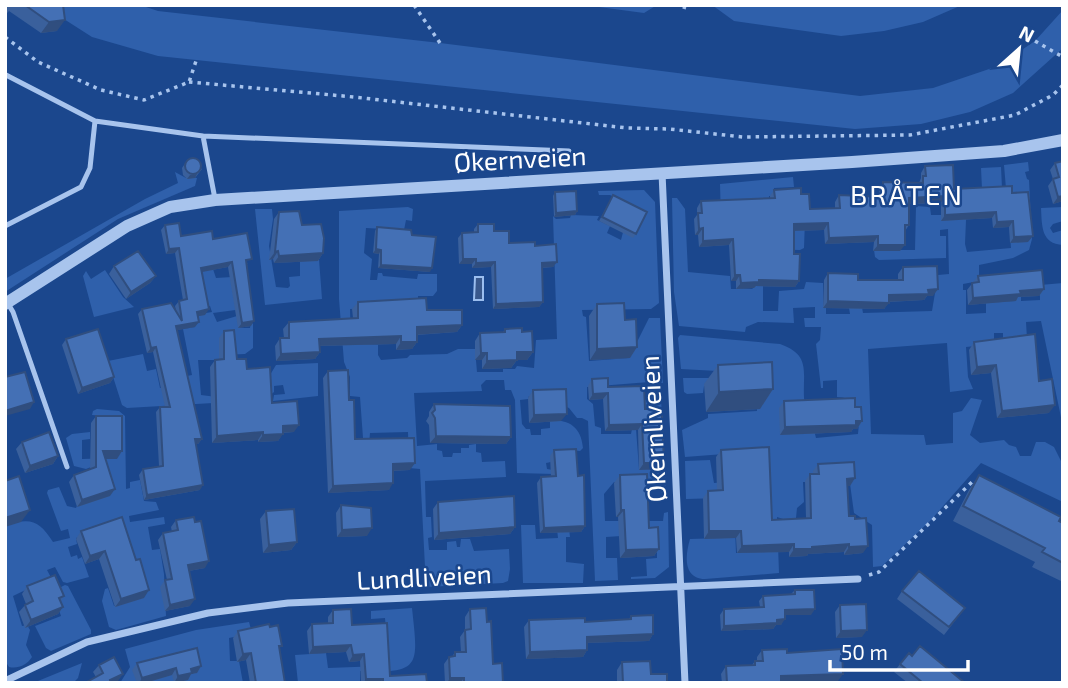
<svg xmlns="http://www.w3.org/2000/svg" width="1068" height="688" font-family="'Exo 2',sans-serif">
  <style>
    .green { fill: #2f60ab }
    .water { fill: #39588c; stroke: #9bbeef; stroke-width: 2 }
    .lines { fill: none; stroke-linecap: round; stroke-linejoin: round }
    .path { stroke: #a8c4ed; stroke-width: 3.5; stroke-dasharray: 3.5 5; stroke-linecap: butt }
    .service { stroke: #a8c4ed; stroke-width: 5 }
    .minor { stroke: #a8c4ed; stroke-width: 7 }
    .tertiary { stroke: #a8c4ed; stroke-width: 12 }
    .wall { fill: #3a609c }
    .shaded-wall { fill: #304e7f }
    .building { fill: #4470b5; stroke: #304e7f; stroke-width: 2 }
    .labels { text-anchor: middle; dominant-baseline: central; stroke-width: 5; stroke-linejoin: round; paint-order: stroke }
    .street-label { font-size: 26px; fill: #fff; stroke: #1b478d }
    .neighbourhood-label { font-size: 28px; letter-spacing: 2px; fill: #fff; stroke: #1b478d }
  </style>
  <rect width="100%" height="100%" fill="#1b478d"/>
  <path class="green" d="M42,5H140L158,11L440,43L860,96L933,88L998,66L1035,41L1063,10V48L1013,93L970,112L921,124L855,129L158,56L92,37Z
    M584,5H657L644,13Z
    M712,5H962L923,22L884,31L841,36L734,21Z
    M1028,162L1029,171L1025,172L1027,179L1029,180L1032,239L1029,250L1013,258L979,265V281L963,284V290H966V314L986,313V303L1015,301V297H1021V301L1040,300V285L1063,283V334L1061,337L1063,339V427L1041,321L1026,322L1027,339L1003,342V333H994V344L966,347L968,377L973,389L950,392L947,343L868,349L871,434L924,435L926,445L953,443V413L962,411L971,398L982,400L970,435L980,443L1004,440L1009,445L1016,447L1020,456H1031L1036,442H1045L1054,447L1063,465V502L981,463L930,521L882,566L873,567L872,525L854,513L848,469L814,482H803L804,502L797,508L796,518L789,521L777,517L779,573L705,579C683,578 685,556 690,539L723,538L735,529L736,553L767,552L721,498L686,499L685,461L710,460L714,483L740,481L763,451L685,457L682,430L708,418V414L757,411V379L754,373L681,369L678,338L680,335L780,344C815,356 800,377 805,406C807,416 814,427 816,438L858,434C860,417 859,397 837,397V380L823,381V388H821L816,344L820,340L821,327H805L804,318H815V307L793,308L794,323L758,322L746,327L745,332L679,326L674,292L672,198H677L685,209L688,272L730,276L731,289H752L758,283L763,262V311H778L779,291L804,289L806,282L823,283V306L826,307V314H850L849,308L861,302L863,313L932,311L938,275L949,274L948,229L940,230V236H946V258L879,260L875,257L874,250H915L916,206L930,207L931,215H948L949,171L954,170L953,194L966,220L965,244L967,252L1011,248L1004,165Z
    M1001,167L1002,188L982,189L981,168Z
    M175,172L186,178H197L195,186L118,219L5,292V279L145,199L178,183Z
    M793,177L794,187L774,188V196H769V199L805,220L804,248L800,250L757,249L721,220L720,184Z
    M644,190L655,202L659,303L651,309L582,310L583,316L586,317L589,361L629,358L649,318H660L663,383L658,382L657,379H650L649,382L587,387V399L593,404L595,426L601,428V434H631L632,429H636L639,469L665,470L666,499L661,492L664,491V482H614L604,494L605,521H663L664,513L668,512L669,567L655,578L631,579V577L647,576L646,559L657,558V544L652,534L606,537V558H617L618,580L595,581L588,421L582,418H577L569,408L560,404V396H529L528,399L520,400L522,424L526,429H530L531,435H541V429L550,428V420C570,420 581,427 583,448L580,451L560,449C559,456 554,462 546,463L547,469L553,470L554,474L517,473L515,400L511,390H505L504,380H486L481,385L482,391L414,393L417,446L437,444V450L442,451L443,457H452L453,453H461V448H469V445L476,444V452L481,453L482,462L505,461L506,477L425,481L426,517H431L432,537L428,538L429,550H447V542L456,541L457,547H460L461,539H470L474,551L509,549L510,569L508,581L503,583L426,587L420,469L409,468L408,432L370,433L366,479L360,397L350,396V377L344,362L339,299V211L408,207L413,209L412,221L406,220L404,230L366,228L364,253L372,259L370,280H377L378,273H382L383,276L417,279L418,274H437V291L433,296H418V307L350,309L351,345H378V355L381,360L407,358L410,355L447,354L458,349H475L477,372H503V369H515L517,366L534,368L536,340L557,339L553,216L556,219L570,218L571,215L599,216L597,220L610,226L607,233L621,240L630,205L610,195H599L598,191Z
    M1063,207V221L1053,224L1050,228L1053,233L1063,230V245C1041,244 1042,226 1041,208Z
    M255,209H272L273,219L269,246L276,287L288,288L290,286L289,277L300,276V262L319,259L322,299L265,305Z
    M247,264L250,289L246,291L243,309L213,313L217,322L237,316L240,328H250L251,322L253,324V348L245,354L220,355V360H198L201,395L248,401L127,408L122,405L108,361L143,354L147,371L156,369L160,388L183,383L182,377L192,375L183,329L195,327V323L200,314L212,312L210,306L204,308L198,271L213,269L216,278L232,277L230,268Z
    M105,270L123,297L134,307L94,317L83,276L86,271L91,279Z
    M318,363V396L273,401L274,395L285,394L283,385L274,386V392L268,397L267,380L276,365Z
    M683,378H726V386H704L703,393L687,394L684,392Z
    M661,399L663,436L637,400Z
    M97,409L119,411L125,416L126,489L130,488V482L140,480L144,501L156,502L159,510L129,516L130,522L164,517L165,524L148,527L152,550L160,549L164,574L166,616L116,630L109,627L102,601L105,589L108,588L114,606L143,597L115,526L76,538L77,544L68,547L71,557L77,555L78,559L82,557L89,577L67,583L63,582L55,567L47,570L57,589L65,585L68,586L91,630V634L51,651L46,648L35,626L61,616L54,595L42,582L13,596L22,626L27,625L30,630L26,645L32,657C27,665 18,669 9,667L5,661V526C30,517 39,520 53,542L70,538L68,529L61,531L47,493L48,490L59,487L67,506L76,508L96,465L86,469L74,466L66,438L72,434L90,432V439L82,440V459L114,458L119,417L92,415L93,411Z
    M521,525H535L536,539L558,538L557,529H569L570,537H566V562L584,564L583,583H523Z
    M412,608C418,665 422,674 360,671V683H298L295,655L326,653L328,668L381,666L387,642L385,618L371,619V611Z
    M249,622L252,633L229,638L230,661H239L243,683H120L130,667L125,649L196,630Z
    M82,663L78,678L73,683H33Z"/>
  <path class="water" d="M475,277H483V300H474Z"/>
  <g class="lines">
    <path class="path" d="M414,5L440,43
      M684,9L685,5
      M5,37L38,62L101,90L144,100L189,82L196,61
      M1035,41L1063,57
      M189,82L354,97L627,128L669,129L743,137L910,135L1015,115L1053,95L1063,85
      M5,190V192
      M869,575L879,572L973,481"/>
    <path class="service" d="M6,75L95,121L203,136L215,199
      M203,136L569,151
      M5,226L81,187L90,168L95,121
      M7,302L13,312L67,467"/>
    <path class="minor" d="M662,173L685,683
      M5,681L87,642L208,613L288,603L858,579"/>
    <path class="tertiary" d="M5,304L127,226L170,207L215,200L852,162L1004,151L1063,140"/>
  </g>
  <path class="wall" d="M5,5H63L57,31L41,33L9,11L6,14Z
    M188,159L202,169L195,178L187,179L183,175L182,168Z
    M1063,161V201L1053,204L1048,186L1053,179L1050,170L1055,163Z
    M925,166L954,189L1012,193L1028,242L1010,243L1009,227L993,228L992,218L941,221V203L909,204V225L905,231L900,251H873L874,242L825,244L824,230L794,231V254L799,281L795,287L756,286L754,288L736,289V281H731L729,245L699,247L698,235H695L694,219L697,215V208L701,201L770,198V196L774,190L801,194L810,209L835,208V202L839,195L879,197V189L883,182L919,183L921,178V173Z
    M555,192L577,211L575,215L554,217L553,196Z
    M613,195L636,234L633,238L599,221Z
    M279,212L302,225L323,253L318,261L274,263L273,259L269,260L274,219Z
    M478,224L494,231L509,243L535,246L557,262L553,267L542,268L543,302L539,307L493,309L491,267L472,268V264H459L458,238L462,233L474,232V229Z
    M165,225L181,236L213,239L248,264H247L251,326L238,328L228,267L201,272L205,315L198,316L195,327L177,330L202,439L198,444H196L200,490L144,500L139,475L143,469L159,466L156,412L160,407H165L153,352L147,353L138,314L142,309L176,311L175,306L179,301L183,300L175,253L166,254L161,230Z
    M377,227L412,235L430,272L378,268L379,254L373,253L375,231Z
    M114,266L156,276L150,283L126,299L109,274Z
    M903,267L933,296H927L924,300L889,302L884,309L823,308L824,280L828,273L858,280H898V274Z
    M978,276L1044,289L1039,296L1018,297L1016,301L968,305L967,290Z
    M358,302L427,310L462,325L457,332L417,335V342L412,349L396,350V344L320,346V352L315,359L276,361L275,346L280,338H284L283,329L289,322L353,318L352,309Z
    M597,304L625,320L637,347L630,358L590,360L589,316Z
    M505,329L533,352L527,360H517L511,368L482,369V360H475V341L480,333L503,332Z
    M224,331L237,359L247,369L294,432L283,433L278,441L258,442V440L212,443L210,367L215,360H219V338Z
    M66,339L114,377L110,383L78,394L62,345Z
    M974,342L1039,381L1049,413L997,418L991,373L971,375L969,350Z
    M718,365L773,389L760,409L706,412L704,384Z
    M328,371L349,400L355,439L410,470L393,471L389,490L328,493L323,378Z
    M592,379L608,387L645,409L660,469L639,470L638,430L605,431L603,399L589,400L588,386Z
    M533,390L561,421L529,423L528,398Z
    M784,401L855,407L862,421L857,429H853L851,432L780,435L779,408Z
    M434,404L511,437L506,444L430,443L429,425L426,421L429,416V412Z
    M96,416L117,459H105L110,496L77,507L69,482L74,475L90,469L91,423Z
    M22,442L58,456L53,464L25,473L16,449Z
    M554,450L578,476L585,526L581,532L540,533L537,483L541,477H551L550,456Z
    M721,450L772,520L806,518L805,481L810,474H813V471L818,464L850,486H848L849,516L863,553L844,555V552L808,554L807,556L789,557V552L737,553L736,538L704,539L703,498L708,491H717L716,457Z
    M620,475L649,528L659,549L654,556L620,558L618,517H616L614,483Z
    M979,475L1063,523V582L1032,567L1035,562L953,521L969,490Z
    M438,502L515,527L510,534L434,540L433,509Z
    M341,505L367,536L337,537L336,513Z
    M266,511L297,542L291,550L263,553L260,519Z
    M122,517L144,598L115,607L99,559L85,564L76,539L81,531Z
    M176,520L205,568L189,571L190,606L165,611L160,587L165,580H167L158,540L163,533L172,532L171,527Z
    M27,586L64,596L61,601L63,607L58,614L25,628L19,612L26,604L22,594Z
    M795,590L811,615H785L781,625H776L773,629L721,631L720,615L724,609L760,607L759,601L763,596L791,594Z
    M902,591L965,608L944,635L897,599Z
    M840,605L862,637L836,638L835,612Z
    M470,609L487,622L493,664L503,683H445L444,664L449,657H452L455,652H461L460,637L465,630V617Z
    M333,610L352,625L390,676L427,683H361L360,661L349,662L346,652L309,654L307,631L312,624L328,623V617Z
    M631,616L653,634L649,641L587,643V650L583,657L526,659L524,627L529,620L585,622L629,619Z
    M238,631L279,650L285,683H250L246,660L237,662L233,638Z
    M762,650L787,653L838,681L797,683H722L721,674L726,666L752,665L755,661H757V657Z
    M912,656L965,683H908L894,672L900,664Z
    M622,662L651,674L667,683H617V670Z
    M137,663L201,666L197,673L191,674L188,680L174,683L172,675L145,683H137L132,670Z
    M99,665L118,681L96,677L93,672Z"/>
  <path class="shaded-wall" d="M65,20L57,31L41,33L49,22Z
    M197,174L195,178L187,179L190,175Z
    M945,196L941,203L905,204L909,198Z
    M1063,196V201L1053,204L1058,197Z
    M577,211L575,215L554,217L556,213Z
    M996,212L992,218L941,221L945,215Z
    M1013,221L1009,227L993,228L997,222Z
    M828,223L824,230L790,231L794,224Z
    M703,228L698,235H695L699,229Z
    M878,236L874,242L825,244L829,238Z
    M1033,236L1028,242L1010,243L1014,237Z
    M733,239L729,245L699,247L703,241Z
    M878,245H905L900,251H873Z
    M179,248L175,253L166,254L169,249Z
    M376,249L381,250L379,254L373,253Z
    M278,251L273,259L269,260L275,252Z
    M323,253L318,261L274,263L279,256Z
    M463,259H476L472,264H459Z
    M232,262L228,267L197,273L201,268Z
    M495,262L491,267L472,268L476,263Z
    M557,262L553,267L538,268L542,263Z
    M381,265L432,268L430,272L378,268Z
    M735,275H740L736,281H731Z
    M156,276L150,283L126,299L131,292Z
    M759,280L799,281L795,287L756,286L754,288L736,289L741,283Z
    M938,289L933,296H927L924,300L884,302L889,295Z
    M1044,289L1039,296L1018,297L1016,301L968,305L973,298L1020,291Z
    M828,301L889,303L884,309L823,308Z
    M543,302L539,307L493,309L496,304Z
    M209,309L205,315L194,317L197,312Z
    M254,321L251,326L238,328L242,323Z
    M199,322L195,327L173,331L176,326Z
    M462,325L457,332L412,335L417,327Z
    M401,336L396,344L314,346L319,339Z
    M401,342H417L412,349L396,350Z
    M156,347L153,352L147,353L151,348Z
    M637,347L630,358L590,360L597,349Z
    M320,352L315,359L276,361L281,354Z
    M517,352H533L527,360H511Z
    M481,353H487L482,360H475Z
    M517,360L511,368L482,369L487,361Z
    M996,365L991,373L971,375L977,367Z
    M114,377L110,383L78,394L82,388Z
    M773,389L760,409L706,412L719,392Z
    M608,393L603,399L589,400L593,394Z
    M34,402L30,409L5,416V411Z
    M1055,405L1049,413L997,418L1002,411Z
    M567,414L561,421L529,423L534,415Z
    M862,421L857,429H853L851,432L780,435L785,427Z
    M642,424L638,430L605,431L609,425Z
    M299,425L294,432L278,433L283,426Z
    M263,432L258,440L212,443L217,436Z
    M283,434L278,441L258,442L263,435Z
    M436,436L511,437L506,444L430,443Z
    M195,439H202L198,444H192Z
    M103,451H122L117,459H98Z
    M58,456L53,464L25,473L30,466Z
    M415,463L410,470L388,471L393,464Z
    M644,463H664L660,469L639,470Z
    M855,478L850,486H842L847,479Z
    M393,483L389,490L328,493L333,486Z
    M203,485L200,490L144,500L147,495Z
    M115,489L110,496L77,507L82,500Z
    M30,510L21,522L5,527V518Z
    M621,510H624L618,517H616Z
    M585,526L581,532L540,533L544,528Z
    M515,527L510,534L434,540L439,533Z
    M372,528L367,536L337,537L342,530Z
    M709,531H741L736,538L704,539Z
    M297,542L291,550L263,553L269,545Z
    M794,544L789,552L737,553L742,546Z
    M849,544L844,552L808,554L807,556L789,557L794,549L812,547Z
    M868,546L863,553L844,555L849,547Z
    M659,549L654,556L620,558L626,550Z
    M105,551L99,559L85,564L90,556Z
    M209,561L205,568L183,572L188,565Z
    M149,590L144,598L115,607L121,599Z
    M195,599L190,606L165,611L170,605Z
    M63,607L58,614L25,628L31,620Z
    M815,609L811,615H781L785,610Z
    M785,619L781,625H776L773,629L721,631L724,626Z
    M867,630L862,637L836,638L841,631Z
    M653,634L649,641L582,643L587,637Z
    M351,645L346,652L309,654L313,647Z
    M587,650L583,657L526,659L530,652Z
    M251,653L246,660L237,662L243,654Z
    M364,654L360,661L349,662L353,655Z
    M201,666L197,673L191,674L188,680L174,683L178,676L191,669Z
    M176,668L172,675L145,683H139L142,678Z
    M123,674L118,681L114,683H108L110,680Z
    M843,674L838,681L776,683L781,676Z
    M450,678H464L460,683H447Z
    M366,679H383L380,683H363Z"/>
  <path class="building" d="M25,5H63L65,20L49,22Z
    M185 166a8 8 0 1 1 16 0a8 8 0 1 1-16 0Z
    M1063,161V196L1058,197L1053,179L1059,177L1055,163Z
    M953,165L954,189L1012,186V193L1028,192L1033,236L1014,237L1013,221L997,222L996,212L945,215V196L909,198V225H905V245H878V236L829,238L828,223L794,224V254H800L799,281L759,280V282L741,283L740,275H735L733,239L703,241V228L699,229L698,213H702L701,201L775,198L774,190L801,188V194H809L810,209L840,208L839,195L883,197V182L923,183V176H926L925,166Z
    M576,191L577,211L556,213L555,192Z
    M613,195L647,212L636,234L602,217Z
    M299,211L302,225L321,224L324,238L323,253L279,256L278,251L275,252L279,212Z
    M179,223L181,236L212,231L213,239L247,233L252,259L246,260L254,321L242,323L232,262L201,268L209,309L197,312L199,322L176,326L202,439H195L203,485L147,495L143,469L163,466L160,407H170L156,347L151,348L142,309L171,303L182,321L179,301L187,299L179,248L169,249L165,225Z
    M478,224H494V231H509V243L535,242V246L556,244L557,262L542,263L543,302L496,304L495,262L476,263V259H463L462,233L478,232Z
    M377,227L411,230L412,235L436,237L432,268L381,265V250L376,249Z
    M138,251L156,276L131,292L114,266Z
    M937,266L938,289L928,290L929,294L889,295V303L828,301V273L858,274V280H903V267Z
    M1042,270L1044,289L1020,291L1021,294L973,298L972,283L979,282L978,276Z
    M426,298L427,310H462V325L417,327V342H401V336L319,339L320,352L281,354L280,338H289V322L358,318V302Z
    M624,303L625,320L636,319L637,347L597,349V304Z
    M522,328V332L532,331L533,352H517V360L487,361V353H481L480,333L505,332V329Z
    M98,329L114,377L82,388L66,339Z
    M234,330L237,359H246L247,369L270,367L272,403L297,401L299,425L283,426V434L263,435V432L217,436L215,360L224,359V331Z
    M1035,334L1039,381L1052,379L1055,405L1002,411L996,365L977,367L974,342Z
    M772,362L773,389L719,392L718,365Z
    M348,370L349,400H354L355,439L414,438L415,463L393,464V483L333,486L328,371Z
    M25,372L34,402L5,411V377Z
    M608,378V387L644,386L645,409H655L662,416L664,463H644L642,424L609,425L608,393L593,394L592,379Z
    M566,389L567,414L534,415L533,390Z
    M855,398V407H861L862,421H856V425L785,427L784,401Z
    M434,404L510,406L511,437L436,436L435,418L432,413L435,410Z
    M96,416H122V451H103L115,489L82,500L74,475L96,467Z
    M49,432L58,456L30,466L22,442Z
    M769,447L772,520L811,518L810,474H819L818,464L854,462L855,478L847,479L849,516H855V519L866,518L868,546L849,547V544L812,547V549H794V544L742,546L741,531H709L708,491L723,490L721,450Z
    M576,449L578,476L584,475L585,526L544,528L541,477L556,476L554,450Z
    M647,474L649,528L658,527L659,549L626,550L624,510H621L620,475Z
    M979,475L1061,517L1059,521L1063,523V563L1042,552L1045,548L963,506Z
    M19,476L30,510L5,518V481Z
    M514,496L515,527L439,533L438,502Z
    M341,505L371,508L372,528L342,530Z
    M294,509L297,542L269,545L266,511Z
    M122,517L136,560L140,559L149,590L121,599L105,551L90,556L81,531Z
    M194,517L195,522L201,521L209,561L188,565L195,599L170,605L165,580L172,579L163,533L178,530L176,520Z
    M919,571L965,608L949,627L902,591Z
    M55,575L64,596L59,598L63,607L31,620L25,605L33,601L27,586Z
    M795,590H814L815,609L785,610V619L777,620V623L724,626V609L764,607L763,596L795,594Z
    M866,604L867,630L841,631L840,605Z
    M486,608L487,622L491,621L493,664L502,663L503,683H464V678H450L449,657L455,656V652H466L465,630L471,629L470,609Z
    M351,609L352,625L387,623L390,676L426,674L427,683H383V679H366L364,654L353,655L351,645L313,647L312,624L333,623V610Z
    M653,615V634L587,637V650L530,652L529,620L585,618V622L631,619V616Z
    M269,624L270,627L278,625L282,646H279L285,683H256L251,653L243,654L238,631Z
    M920,646L965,683H923L900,664L909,653L912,656Z
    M197,648L201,666L191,669L192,673L178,676L176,668L142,678L137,663Z
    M787,649V653L842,649L843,674L781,676V683H727L726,666L755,665V661H763L762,650Z
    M114,657L123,674L110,680L111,683H85L103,673L99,665Z
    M650,661L651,674H667V683H623L622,662Z"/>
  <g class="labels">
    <g class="street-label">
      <text transform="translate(520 158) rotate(-3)">Økernveien</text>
      <text transform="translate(652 429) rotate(-93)">Økernliveien</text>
      <text transform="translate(424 576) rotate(-3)">Lundliveien</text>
    </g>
    <g class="neighbourhood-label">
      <text x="907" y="194">BRÅTEN</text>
    </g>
  </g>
  <rect width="1068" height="688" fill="none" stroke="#ffffff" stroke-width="14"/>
  <g transform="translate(1019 49) rotate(27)" stroke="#1b478d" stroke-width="5" paint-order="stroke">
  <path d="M0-5L12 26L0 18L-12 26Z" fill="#ffffff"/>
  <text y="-10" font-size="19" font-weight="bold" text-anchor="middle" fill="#ffffff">N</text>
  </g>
  <path d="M830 660v10h138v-10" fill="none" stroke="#ffffff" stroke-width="3.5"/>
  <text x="841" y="660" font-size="21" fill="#ffffff" stroke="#1b478d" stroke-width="5" paint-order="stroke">50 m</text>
</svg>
